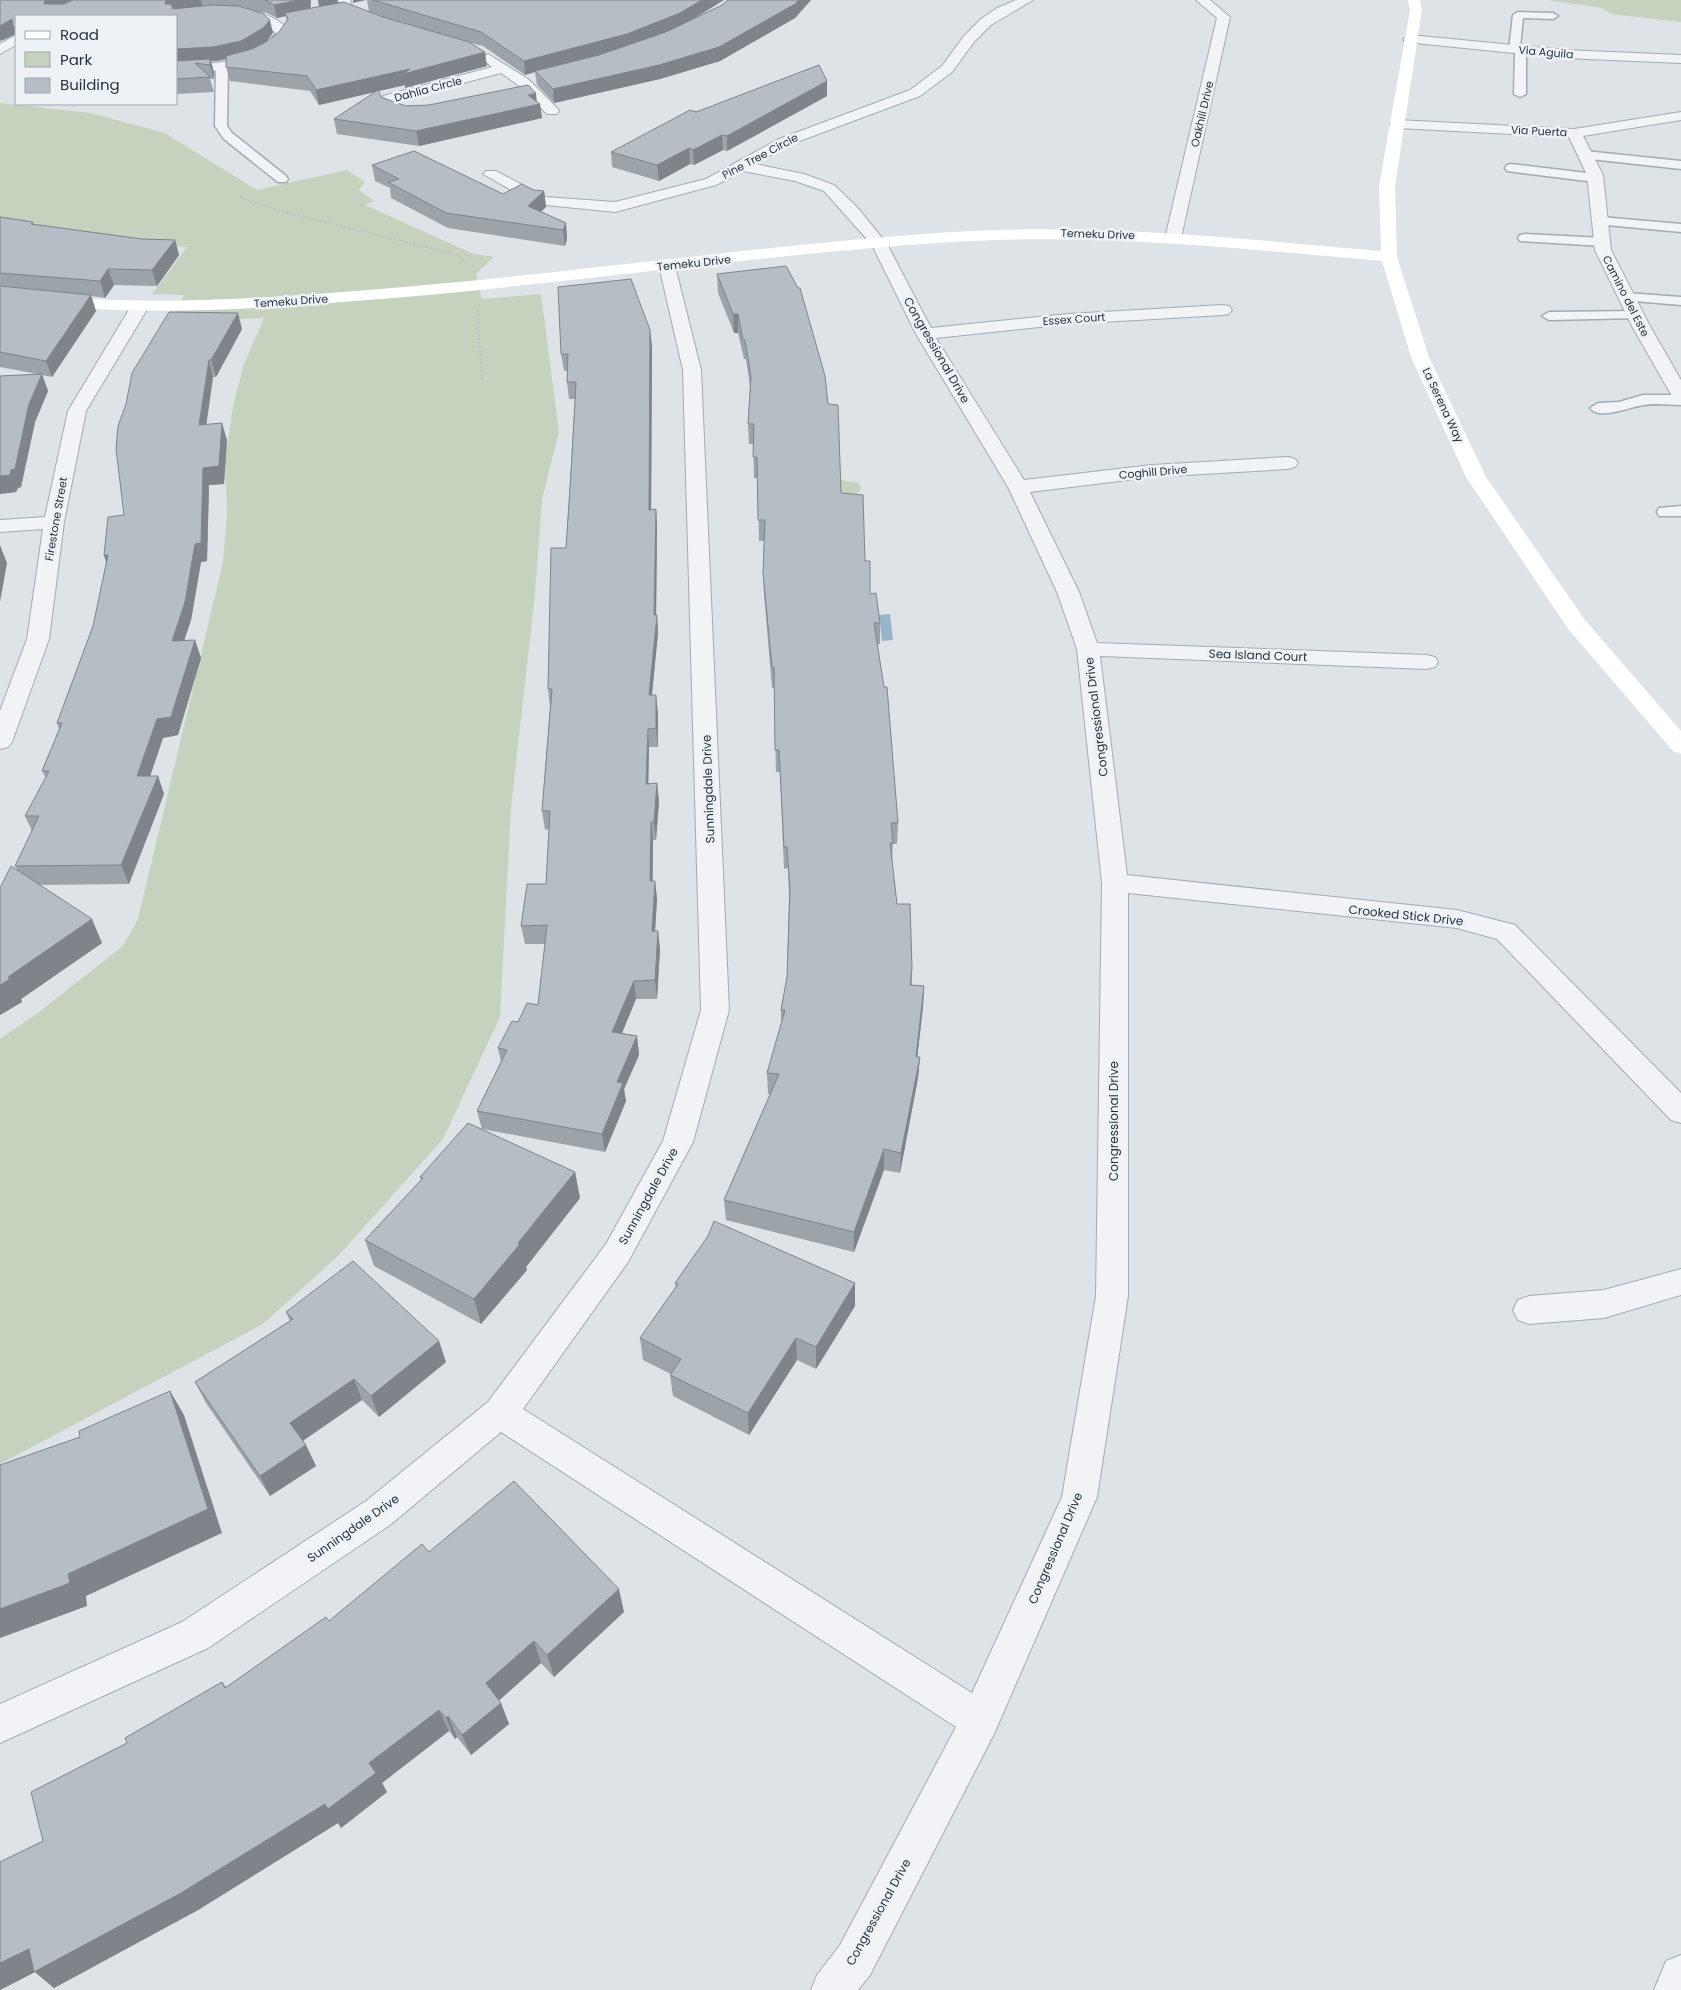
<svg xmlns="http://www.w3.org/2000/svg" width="1681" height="1990" font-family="Poppins,sans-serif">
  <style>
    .green { fill: #c5d3be }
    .water { fill: #96b5cb }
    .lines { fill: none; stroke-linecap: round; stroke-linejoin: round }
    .lane-casing { stroke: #a3aab2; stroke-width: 3 }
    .street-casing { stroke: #a3aab2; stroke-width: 2 }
    .path { stroke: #bcc1c7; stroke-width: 2; stroke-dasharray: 2 2; stroke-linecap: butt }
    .lane { fill: #f1f3f6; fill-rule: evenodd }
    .street { fill: #f1f3f6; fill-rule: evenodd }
    .secondary { fill: #fff; fill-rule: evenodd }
    .wall { fill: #9ca3a9; fill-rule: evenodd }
    .shaded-wall { fill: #7f848a }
    .building { fill: #b5bdc5; stroke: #7f848a }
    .labels { text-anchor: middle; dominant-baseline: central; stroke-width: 5; stroke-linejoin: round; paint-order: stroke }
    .far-street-label { font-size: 11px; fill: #263240; stroke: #edf2f6 }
    .street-label { font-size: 12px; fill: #263240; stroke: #edf2f6 }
  </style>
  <rect width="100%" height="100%" fill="#dee3e8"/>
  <path class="green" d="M1547,0H1681V22L1611,14L1602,8Z
    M0,103L90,113L165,133L257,190L347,170L365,182L359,190L374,201L365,205L471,253L494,257L476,274L482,299L541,294L559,432L542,499L535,594L511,808L500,1017L443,1139L338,1256L263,1324L0,1464V1039L39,1012L123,946L138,919L223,562L227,513L225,461L233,406L243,367L264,318L170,322L184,295L152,294L187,247L89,242L0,225Z
    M840,480L859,483L861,489L855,495H840Z"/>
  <path class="water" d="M890,614L893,640L882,641L879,615Z"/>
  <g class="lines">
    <g class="lane-casing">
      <path id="lane" d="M1518,12L1553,13L1558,16L1553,19L1523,18L1520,47L1526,50V94L1520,97L1514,94L1515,53L1509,50L1513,15Z
        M222,62L228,65L227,126L232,133L286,176L288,179L286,182H278L224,139L215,126L216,65Z
        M1585,151L1681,161V169L1581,158L1579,155Z
        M1511,164L1595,174L1601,178L1595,182L1507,171L1505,168L1507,165Z
        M1601,217L1681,224V232L1596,224L1595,221L1596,218Z
        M1525,234L1603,238L1610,242L1603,246L1520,241L1518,238L1520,235Z
        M1627,293L1681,297V305L1622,300L1620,297L1622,294Z
        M1635,311L1642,315L1640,318L1549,320L1542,316L1549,312Z
        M1643,395H1681V405C1669,405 1656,403 1644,405C1632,406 1600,421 1590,408L1598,403L1619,402Z
        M1681,506V516H1659L1657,512L1659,508Z"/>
    </g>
    <g class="street-casing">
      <path id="street" d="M338,0H350L353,8L383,21L377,25L344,13Z
        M1016,0H1033L991,25L974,42L952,72L920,96L789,145L755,164L804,174L834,185L857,207L887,244L931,328L1068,314L1223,305L1229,306L1232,310L1229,314L1223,315L1068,324L936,338L1024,480L1152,465L1288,457L1295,459L1298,463L1295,467L1288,469L1152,477L1030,492L1079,592L1097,643L1427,655L1435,657L1438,662L1435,667L1427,669L1100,656L1127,875L1457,910L1515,925L1681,1093V1123L1671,1120L1497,939L1457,928L1128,893V1296L1097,1497L994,1734L870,1975L858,1990H811L817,1975L840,1945L956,1727L501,1432L390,1525L208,1648L0,1743V1704L182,1622L366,1501L488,1402L606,1244L663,1141L701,1010L683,370L659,266L661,262H673L675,266L701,370L729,1010L693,1142L628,1262L523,1409L972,1693L1062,1497L1096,1296L1102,883L1077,649L1057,592L1008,487L916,334L872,245L824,191L795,181L743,171L716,185L615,212L536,204L483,174L486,171H496L545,197L615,202L706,179L779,139L910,90L942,66L964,36L981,19L997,8Z
        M1196,0H1210L1230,17L1181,238L1173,243L1165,238L1217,18Z
        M233,9C254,11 276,14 290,32C267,70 217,72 176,73V65C209,64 257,64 276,33C250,9 208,16 176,21V16H170L188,11Z
        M16,35V45L0,54V44Z
        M1410,35L1564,50L1681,55V63L1564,58L1405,42L1403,39Z
        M488,54L528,79L557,108L559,111L557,114H547L518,85L501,73L395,101L396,105L410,111L423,112L425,115L423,118H403L382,107L383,96L492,67L481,58Z
        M1681,112V120L1583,136L1603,175L1611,250L1651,328L1681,380V402L1674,400L1672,396L1633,328L1595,250L1587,175L1569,137L1397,128L1390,124L1397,120L1574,129Z
        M139,303L145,304L148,308L86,411L64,522L49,639L12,742L8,747L0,749V711L27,639L43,529L0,532V520L45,517L68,411L130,308L133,304Z
        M1681,1269V1295L1604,1318L1529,1324L1518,1320L1513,1310L1518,1300L1529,1296L1604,1290Z
        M1681,1955V1990H1654L1666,1961Z"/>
    </g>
    <path class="path" d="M240,197L284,212L458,255L466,263
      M477,310L482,379"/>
    <use href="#lane" class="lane"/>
    <use href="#street" class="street"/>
    <path class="secondary" d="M1408,0H1420L1422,10L1395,186L1397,257L1429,357L1486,477L1585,620L1681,731V754L1673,751L1569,630L1466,477L1411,357L1382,261C1234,248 1086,232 937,243C747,256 558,285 368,300C245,310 123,318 0,300V290C123,308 244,300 368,290C558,275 746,247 936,233C1085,222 1233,238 1381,251L1379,186L1410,10Z"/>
  </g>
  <path class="wall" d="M0,0H311L310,9L319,7L318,0H337L338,3L444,34L369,12L367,0H724L695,18L722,5L728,0H811L795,18L720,61L660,79L554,103L537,85L535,72L525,75L483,46L471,43L487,66L405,88V85L378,91L381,97L406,106L537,102L540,104L542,118L419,146L337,134L334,119L375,92L319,105L310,91L230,81L226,67V59L211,61L214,73V79H210L214,92L176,94V16H16V36V34L0,41ZM253,11L267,13L277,18L286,16L287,22L279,32L267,41L273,33Z
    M827,96L727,151L723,150L694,165L690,164L659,181L612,167L611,152L696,112Z
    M372,165L503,194L533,190L544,191L546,207L541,212L566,223L567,239L565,246L448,228L391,198L390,188L375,181Z
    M0,217L33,222L34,224L142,239L175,240L179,255L157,286L114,285L105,298L91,296L96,311L52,377L42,375L48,391L35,422L21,487L18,488L16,492L0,494V376L37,374L0,367Z
    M717,274L828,404L841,493L865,561L870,594L880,623V644H877L898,823L897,844H893L892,861L897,904L912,968V985L924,986L923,1007L917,1057H920L918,1078L900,1173L884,1170L854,1252L726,1220L724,1200L770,1094H768L767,1073L781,1024V1010L787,977L789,896L788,868L784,869L780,772H776L774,688H772L764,594L763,573L764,541H759L758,478H754L753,444H749L748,424L750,387L746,359H744L738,333H734L718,293Z
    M242,329L216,377H213L206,424L227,440L224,484L209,485L207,561L201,562L191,620L184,641L195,640L201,658L178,735L163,738L150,776H158L164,794L129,884L40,885L102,943L21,999L22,1002L0,1015L17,869L15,866L32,831L25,816L46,778L42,771L59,729L57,723L93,626L106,563L104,555L124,515L118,426Z
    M650,330L652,347L651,510L656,509L657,527L656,615H657L658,633L652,695L658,713V747H649L648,784L657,783L659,802L656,840H653V881H655L657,899L655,931L660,949L657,999H636L622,1033L637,1036L639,1055L624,1089L626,1101L605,1152L482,1129L477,1111L501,1062L498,1048L518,1022L538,1005L545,944H525L521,926L546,884L549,829L545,830L542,811L550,707L548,689L566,548L575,399H569L567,382V371H564L561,354Z
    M575,1172L580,1198L526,1267L527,1270L481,1324L374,1266L365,1240L421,1180L420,1177Z
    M675,1283L855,1306L816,1369L797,1360L749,1435L673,1396L670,1375L671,1374L643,1360L640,1338L676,1287Z
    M286,1312L446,1362L379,1417L362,1400L303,1441L316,1466L270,1496L206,1403L195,1382L290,1321Z
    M429,1552L624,1612L554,1677L541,1663L499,1700L509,1724L471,1755L457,1737L455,1739L449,1731L382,1783L387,1792L341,1828L338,1823L198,1910L54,1988L35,1972L0,1990V1862L43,1841L127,1743L222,1682L226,1687L329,1621Z"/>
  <path class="shaded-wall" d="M47,0H83L49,16L44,4L45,1Z
    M166,0H201L203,8L169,16L165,4Z
    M299,0H311L310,12L285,13L286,16L277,18L274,5Z
    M318,0H337L338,7L320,10Z
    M353,0H366L353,3Z
    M702,0H724L681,26L628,48L535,71V72L525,75L524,61Z
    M799,0H811L795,18L720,61L660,79L554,103L553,89Z
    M12,19L16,34L1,41L0,38V26Z
    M270,20L273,33L266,42L244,55L217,61H211L214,73V79L210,65V61L176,64V49Z
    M485,52L487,66L405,88V85L319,105L316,90Z
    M827,81V96L727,151V136Z
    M536,93L537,104H540L542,118L419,146L416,131Z
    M722,135L723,150L694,165L693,150Z
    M689,148L690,164L659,181L657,165Z
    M544,191L546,207L531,221L528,206Z
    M566,223L567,239L565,246L563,230Z
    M175,240L179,255L157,286L152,270Z
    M108,269L114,285L105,298L100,281Z
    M91,295L96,311L52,377L46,361Z
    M238,313L242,329L216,377L211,360Z
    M733,314H738V333H734Z
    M650,330L652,347L651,527L649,510Z
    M209,360L213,377L204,442L199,425Z
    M42,374L48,391L35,422L21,487L18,488L16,492L0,494V476Z
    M222,423L227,440L224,484L209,485L207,561L201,562L191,620L178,659L172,641L203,468Z
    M656,509L657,527L656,624L657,615L658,633L650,713L649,695L654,615Z
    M0,545L7,563L0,602Z
    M104,555H108L110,573Z
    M195,640L201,658L178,735L163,738L144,794L137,776L157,719Z
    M656,695L658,713V747L656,728Z
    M648,729L649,747L648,802L646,784Z
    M158,776L164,794L129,884L121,865Z
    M657,783L659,802L656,840L654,822Z
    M651,822L653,840L652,899L650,881Z
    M655,881L657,899L654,949L652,931Z
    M92,919L102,943L21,999L22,1002L0,1015V985L8,977Z
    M658,931L660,949L657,999L655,980Z
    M634,981L636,999L615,1050L612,1032Z
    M924,986L923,1007L915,1078L916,1057Z
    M637,1036L639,1055L624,1089L626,1101L605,1152L602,1134L617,1082Z
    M920,1057L918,1078L900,1173L901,1153Z
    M884,1149V1170L854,1252V1232Z
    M575,1172L580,1198L526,1267L527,1270L481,1324L474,1299L518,1243Z
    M855,1283V1306L816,1369V1347Z
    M796,1338L797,1360L749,1435L748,1413Z
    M439,1341L446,1362L379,1417L371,1396Z
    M354,1379L362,1400L299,1443L290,1423Z
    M170,1391L184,1415L222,1533L86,1596L87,1606L0,1638V1609L68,1574Z
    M306,1445L316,1466L270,1496L260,1476Z
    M619,1589L624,1612L554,1677L547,1655Z
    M534,1641L541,1663L495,1704L486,1683Z
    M501,1703L509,1724L471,1755L462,1735Z
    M439,1710L449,1731L382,1783L387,1792L341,1828L338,1823L198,1910L54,1988L35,1972L0,1990V1963L369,1763Z
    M448,1716L457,1737L455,1739L446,1718Z"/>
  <path class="building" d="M0,0H47L45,1L44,4H64L73,0H166L165,4H171L173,9L212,5L238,6L262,13L270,20L263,28L241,41L213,47L176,49V16H16V27H13L12,19L0,26Z
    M265,0H299L274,5Z
    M373,0H702L680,13L627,34L524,61L481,32Z
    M728,0H799L795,4L719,47L659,65L553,89L535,71L599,55L666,32L722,5Z
    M344,2L383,17L469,42L485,52L403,74L410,69L316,90L307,76L226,67V56L252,49L266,42L279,32L288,19L285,13Z
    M210,59V65L195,63L210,77L176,79V61Z
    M819,65L827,81L727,136L722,135L693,150L689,148L657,165L611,152L690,110L696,112Z
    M528,85L536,93L528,95L540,104L416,131L334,119L378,90L381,97L406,106L429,105Z
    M414,151L503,194L522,184L533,190L544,191L528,206L566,223L563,230L446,213L388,182L399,179L372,165Z
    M0,217L33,222L31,224L142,239L175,240L152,270L108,269L100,281L0,273Z
    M786,266L798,288H800L825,376L828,404L838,405L841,493L863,495L865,561H870V594L876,593L880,623H874L884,687H887L898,823H891L893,843H890L897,904H910L912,968L910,985L924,986L916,1057H920L901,1153L884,1149L854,1232L724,1200L779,1074L767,1073L785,1010H781L787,977L790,890L787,847H784L779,750H775L774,667H772L763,573L765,520H758L757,457H753L754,424H748L751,377L745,340H743L738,314H733L717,274Z
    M631,279L650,330L649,510L656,509L654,615H657L649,695H656V728L648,729L646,784L657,783L654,822H651L650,881H655L652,931H658L655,980L634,981L612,1032L637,1036L617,1082L623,1083L602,1134L477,1111L507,1050L498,1048L512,1021L518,1022L527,1003L538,1005L547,925L521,926L527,884H546L550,811H542L552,689H548L551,548H566L571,473L576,382H567L568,354H561L558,287Z
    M0,286L91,295L46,361L0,352Z
    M169,312L238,313L211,360H209L199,425L222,423L219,466L203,468L201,543L195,544L185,602L172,641L195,640L171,717L157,719L137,776H158L121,865L15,866L39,816H25L49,771H42L62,723H57L93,626L108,555H104L108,517L124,515L116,449L118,426L126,404L132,373Z
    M42,374L29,404L15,469L11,470L10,475L0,476V376Z
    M11,866L92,919L8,977L10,979L0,985V888Z
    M468,1123L575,1172L518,1243L520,1244L474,1299L365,1240L423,1178L420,1177Z
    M714,1221L855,1283L816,1347L796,1338L748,1413L670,1375L681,1359L640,1338L678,1284L675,1283L708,1236Z
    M353,1261L439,1341L371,1396L354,1379L290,1423L306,1445L260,1476L195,1382L293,1319L286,1312Z
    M170,1391L208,1509L68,1574L70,1583L0,1609V1465L80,1437L79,1431Z
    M514,1481L619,1589L547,1655L534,1641L486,1683L501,1703L462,1735L448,1716L446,1718L439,1710L369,1763L376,1773L328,1809L325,1804L181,1893L34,1972L29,1949L0,1963V1862L43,1841L31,1792L127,1743L125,1738L222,1682L225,1688L326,1617L329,1621L422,1544L429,1552Z"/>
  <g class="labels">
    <g class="far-street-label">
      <text transform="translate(1546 52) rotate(5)">Via Aguila</text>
      <text transform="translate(428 89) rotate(-15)">Dahlia Circle</text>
      <text transform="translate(1202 114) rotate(-77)">Oakhill Drive</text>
      <text transform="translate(1539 131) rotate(3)">Via Puerta</text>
      <text transform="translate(760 156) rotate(-28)">Pine Tree Circle</text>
      <text transform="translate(1098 234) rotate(2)">Temeku Drive</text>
      <text transform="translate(694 263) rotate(-6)">Temeku Drive</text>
      <text transform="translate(1626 296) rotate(63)">Camino del Este</text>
      <text transform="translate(291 301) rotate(-4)">Temeku Drive</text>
      <text transform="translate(1074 319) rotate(-4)">Essex Court</text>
      <text transform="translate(1443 405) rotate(65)">La Serena Way</text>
      <text transform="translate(1153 472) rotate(-5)">Coghill Drive</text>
      <text transform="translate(56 519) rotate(-80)">Firestone Street</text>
    </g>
    <g class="street-label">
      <text transform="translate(937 350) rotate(60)">Congressional Drive</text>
      <text transform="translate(1258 655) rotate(2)">Sea Island Court</text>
      <text transform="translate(1096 717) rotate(-97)">Congressional Drive</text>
      <text transform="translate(708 789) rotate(-92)">Sunningdale Drive</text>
      <text transform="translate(1406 915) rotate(6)">Crooked Stick Drive</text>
      <text transform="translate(1113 1121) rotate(-90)">Congressional Drive</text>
      <text transform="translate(648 1196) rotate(-61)">Sunningdale Drive</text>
      <text transform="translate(353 1528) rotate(-35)">Sunningdale Drive</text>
      <text transform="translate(1055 1548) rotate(-67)">Congressional Drive</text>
      <text transform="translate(878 1912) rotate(-61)">Congressional Drive</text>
    </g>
  </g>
  <rect x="15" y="15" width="162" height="90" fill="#edf2f6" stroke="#9da5ad"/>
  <rect x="25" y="31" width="25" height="8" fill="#ffffff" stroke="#9da5ad"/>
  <text x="60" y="40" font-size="15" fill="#263240">Road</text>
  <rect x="25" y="52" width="25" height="15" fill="#c5d3be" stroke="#9da5ad"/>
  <text x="60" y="65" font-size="15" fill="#263240">Park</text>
  <rect x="25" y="78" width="25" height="15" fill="#b5bdc5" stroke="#9da5ad"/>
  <text x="60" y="90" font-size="15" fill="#263240">Building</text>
</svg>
